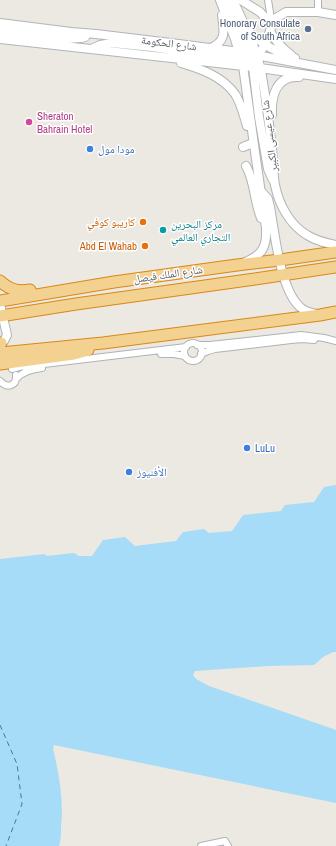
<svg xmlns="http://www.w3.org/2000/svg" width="336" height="846" font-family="'Archivo Narrow','Noto Naskh Arabic',sans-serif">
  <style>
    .water { fill: #a6dcf7 }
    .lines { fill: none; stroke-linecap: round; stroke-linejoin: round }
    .ferry { stroke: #42799f; stroke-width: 1; stroke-dasharray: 5 4; stroke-linecap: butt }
    .street-casing { stroke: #afb3b6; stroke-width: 8 }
    .secondary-casing { stroke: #b1b5b8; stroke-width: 10 }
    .highway-casing { stroke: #da8813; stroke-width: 13 }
    .street { stroke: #fff; stroke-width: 6 }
    .secondary { stroke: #fff; stroke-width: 8 }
    .highway { stroke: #f3d191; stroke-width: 11 }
    .service-dot { fill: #5c6f8a; stroke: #fff; stroke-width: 1.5 }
    .hotel-dot { fill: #d1479c; stroke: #fff; stroke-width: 1.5 }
    .shop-dot { fill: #3f7fe0; stroke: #fff; stroke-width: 1.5 }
    .food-dot { fill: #e8710a; stroke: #fff; stroke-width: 1.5 }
    .culture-dot { fill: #0f9aa8; stroke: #fff; stroke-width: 1.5 }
    .labels { text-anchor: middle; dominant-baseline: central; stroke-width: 3; stroke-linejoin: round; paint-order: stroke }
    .service-label { font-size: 11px; fill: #4e5e75; stroke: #fff; text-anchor: end }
    .street-label { font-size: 11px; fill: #5a5e61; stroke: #fff }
    .hotel-label { font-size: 11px; fill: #b23c85; stroke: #fff; text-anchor: start }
    .shop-label { font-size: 11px; fill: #366cbe; stroke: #fff; text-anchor: start }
    .food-label { font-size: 11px; fill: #c56008; stroke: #fff; text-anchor: end }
    .culture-label { font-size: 11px; fill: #0d838f; stroke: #fff; text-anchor: start }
  </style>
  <rect width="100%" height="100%" fill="#ece8e2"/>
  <path class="water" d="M336,485V652H333L323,657L314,665L268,666L195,671L193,675L196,679L209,686L336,730V803L54,745L53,748C59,775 64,800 61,827C61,833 61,840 59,846H0V559L45,554L47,556L74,553L79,556H92L103,540L125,537L135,546L176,541L183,532L204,529L209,533L232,531L243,515L281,511L285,505L314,502L324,487Z"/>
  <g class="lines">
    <path class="ferry" d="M0,725L17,764L22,804L6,846"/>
    <g class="street-casing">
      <path id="street" d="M268,0L272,25
        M318,0V12
        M184 352a9 9 0 1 1 18 0a9 9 0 1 1-18 0Z
        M197,345H210L301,335L324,338L336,341
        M161,354H174L185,356
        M201,354L208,351L215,349L291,340L302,339L314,340
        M12,369L19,367L186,347
        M17,378C24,371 32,369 42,368
        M0,381C7,389 17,386 16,375
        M201,846L225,841L228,846"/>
    </g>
    <g class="secondary-casing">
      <path id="secondary" d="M220,0L235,39L243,66L255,152L266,228C267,246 263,255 245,262
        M227,0L250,57
        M233,0C243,22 256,47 261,71C266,97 269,123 272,149C273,161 273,174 275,185C279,205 290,225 307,235C316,241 326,243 336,245
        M241,0L260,12L272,25
        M0,23L71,32L96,34L171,43L240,52L336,70
        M0,31L64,39L81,38L85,37
        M248,31C263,45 276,52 295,58
        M270,31C275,41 282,48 291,55
        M0,39L253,67L336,79
        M210,48C227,42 224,30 222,15
        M91,49L100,45L112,43L152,47L193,53L248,59L257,56L265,45L272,25L276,18L286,12H318L336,15
        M181,63C201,69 222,76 235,94C241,103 244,116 247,126
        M252,64L253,67L259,117L268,169L273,180
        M272,115C271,97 276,75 299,77
        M243,147L253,143
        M246,166C255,182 254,201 261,218
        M260,190L268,199L270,207C275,234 280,289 300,307C304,311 311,313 317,314
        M0,304L7,335L4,341L1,343"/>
    </g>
    <g class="highway-casing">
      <path id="highway" d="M0,281C10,290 18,292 30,290
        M0,301L114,282L237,265L280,260L336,252
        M0,316L76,304L255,279L336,267
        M0,343H1
        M0,353L103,343L320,315L336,312
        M0,364L74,354L88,350"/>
    </g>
    <use href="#street" class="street"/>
    <use href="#secondary" class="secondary"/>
    <use href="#highway" class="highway"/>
  </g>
  <circle class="service-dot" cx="308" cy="29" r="4"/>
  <circle class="hotel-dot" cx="29" cy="122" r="4"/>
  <g class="shop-dot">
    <circle cx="90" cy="149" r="4"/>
    <circle cx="247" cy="448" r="4"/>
    <circle cx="129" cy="472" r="4"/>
  </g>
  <g class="food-dot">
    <circle cx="143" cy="222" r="4"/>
    <circle cx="145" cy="246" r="4"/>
  </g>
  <circle class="culture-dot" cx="163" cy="230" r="4"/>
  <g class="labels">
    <g class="service-label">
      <text x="300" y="23">Honorary Consulate<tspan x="300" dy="13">of South Africa</tspan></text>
    </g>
    <g class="street-label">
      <text transform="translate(169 43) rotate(7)">شارع الحكومة</text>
      <text transform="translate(269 136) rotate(-97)">شارع عيسى الكبير</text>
      <text transform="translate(168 274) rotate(-8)">شارع الملك فيصل</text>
    </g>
    <g class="hotel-label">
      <text x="37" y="116">Sheraton<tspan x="37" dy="13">Bahrain Hotel</tspan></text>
    </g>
    <g class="shop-label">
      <text x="98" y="149">مودا مول</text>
      <text x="255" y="448">LuLu</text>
      <text x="137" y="472">الأفنيوز</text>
    </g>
    <g class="food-label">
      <text x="135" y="222">كاريبو كوفي</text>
      <text x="137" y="246">Abd El Wahab</text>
    </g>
    <g class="culture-label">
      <text x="171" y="224">مركز البحرين<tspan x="171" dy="13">التجاري العالمي</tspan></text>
    </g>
  </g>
</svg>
